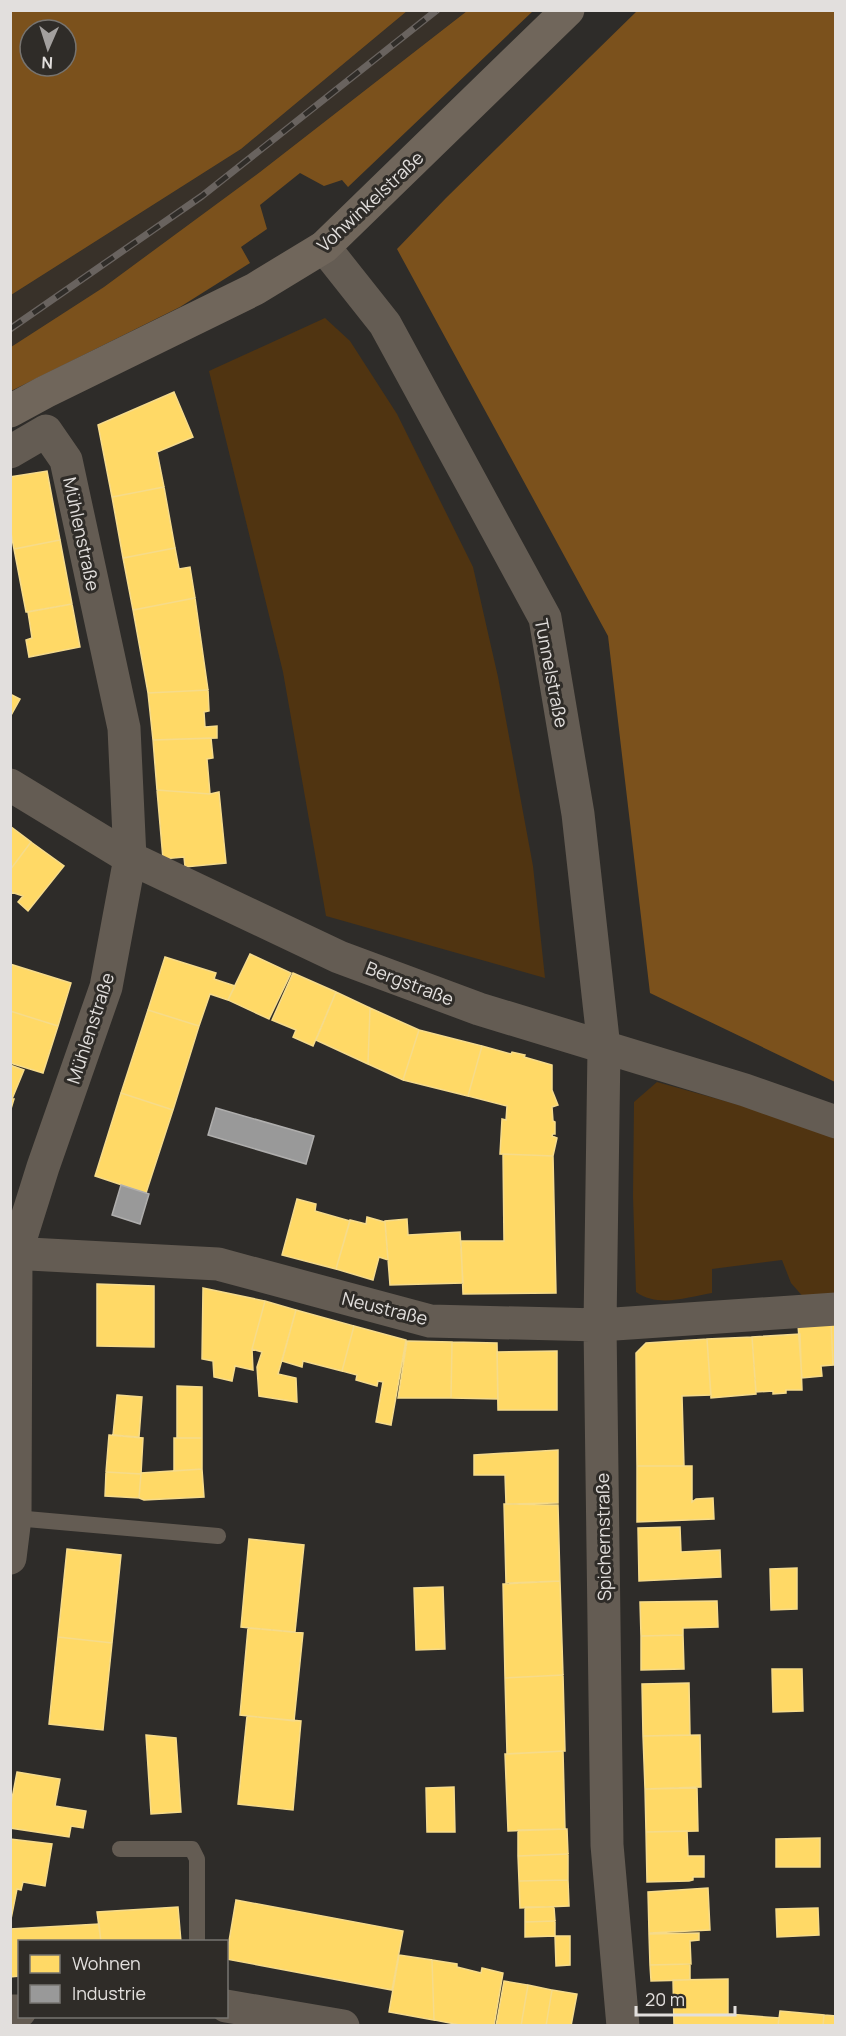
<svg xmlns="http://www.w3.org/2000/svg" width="846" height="2036" font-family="Manrope,sans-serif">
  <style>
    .built { fill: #383129 }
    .green { fill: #503411 }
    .forest { fill: #7b511c; fill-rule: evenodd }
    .homes { fill: #ffd966; stroke: #f6db8a; stroke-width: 1.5 }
    .industry { fill: #999; stroke: #afaead; stroke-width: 1.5 }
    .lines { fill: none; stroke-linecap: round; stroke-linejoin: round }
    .service { stroke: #645c53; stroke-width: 16 }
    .minor { stroke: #645c53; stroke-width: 33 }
    .secondary { stroke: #70665b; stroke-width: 33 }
    .rail-casing { stroke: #69635f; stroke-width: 7 }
    .rail { stroke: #2f2c28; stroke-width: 4.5; stroke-dasharray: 14; stroke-linecap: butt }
    .labels { text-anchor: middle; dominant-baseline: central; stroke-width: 6; stroke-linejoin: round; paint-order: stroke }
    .street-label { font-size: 18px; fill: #e2dfdd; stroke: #2f2c28 }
  </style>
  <rect width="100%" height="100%" fill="#2e2c29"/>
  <path class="built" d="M407,11H467L260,172L104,287L11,347V295L241,149Z"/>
  <path class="green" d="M325,318L350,341L397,414L473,567L498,677L533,866L545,978L326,916L283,672L209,371Z
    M657,1082L835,1132V1298L805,1299L791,1283L782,1260L712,1269V1293C687,1297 659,1308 636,1292L633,1196L634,1102Z"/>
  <path class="forest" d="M11,10H407V11L241,149L11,295ZM30,30H66V66H30Z
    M467,11H533L348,187L342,180L324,186L300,173L260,205L267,229L241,247L250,263L180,307L11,391V347L104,287L260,172Z
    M637,11H835V1082L650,993L608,636L397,249L446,198Z"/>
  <path class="homes" d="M174,392L193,437L157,452L164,487L112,497L98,425Z
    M47,471L60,540L14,549L10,528V477Z
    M164,487L175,548L123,558L112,497Z
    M60,540L72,604L26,612L14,549Z
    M175,548L179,569L190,567L195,598L133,610L123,558Z
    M195,598L208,690L148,693L133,610Z
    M72,604L80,647L29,657L26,640L32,638L28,612Z
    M208,690L209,711L204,712L205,727L217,726V738L153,740L148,693Z
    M10,694L20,699L10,717Z
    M211,738L213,758L207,759L210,794L157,790L153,740Z
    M157,790L210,794L219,792L226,863L185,867L184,857L163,859Z
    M10,826L31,842L10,870Z
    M31,842L64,866L28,911L18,902L23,896L11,892L10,896V870Z
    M250,954L291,973L269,1019L228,1000Z
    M165,957L216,973L214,979L235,986L228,1000L210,994L199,1026L148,1010Z
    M10,964L71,983L58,1026L10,1011Z
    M293,973L336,992L313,1046L293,1037L296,1030L272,1020Z
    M336,992L370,1008L368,1064L316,1040Z
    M370,1008L419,1030L403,1080L368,1064Z
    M148,1010L199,1026L173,1110L121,1093Z
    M10,1011L58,1026L43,1073L10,1063Z
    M419,1030L482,1046L468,1096L403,1080Z
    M482,1046L511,1054L512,1052L525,1055L524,1057L552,1065V1090L558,1105L552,1107L553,1121L555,1122V1134H553L552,1136L557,1138L553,1156L500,1154L502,1119L506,1120L507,1106L468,1096Z
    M10,1065L24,1070L12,1099H14L10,1112Z
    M121,1093L173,1110L146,1193L95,1176Z
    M503,1154L553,1156L556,1293L463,1294L461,1241H504Z
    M297,1199L316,1204L315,1211L350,1221L336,1269L282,1255Z
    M367,1217L385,1222L388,1260L379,1257L373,1280L336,1269L350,1220L366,1224Z
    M407,1219L408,1235L460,1232L463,1283L390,1285L385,1221Z
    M97,1284L154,1286V1347L97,1346Z
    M203,1288L265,1301L252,1349L253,1370L235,1366L232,1381L214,1377L213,1361L202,1359Z
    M265,1301L296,1310L278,1374L296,1378L297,1402L259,1396L257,1367L262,1352L252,1349Z
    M296,1310L354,1326L342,1371L303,1361L302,1367L282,1361Z
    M831,1323H836V1365H833Z
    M831,1323L833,1365L821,1366L822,1376L802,1378L798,1325Z
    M354,1326L406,1340L391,1425L376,1422L383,1382L378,1381L377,1386L356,1380L357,1375L342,1371Z
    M800,1334L802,1390H786V1393L773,1394V1391L756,1392L752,1337Z
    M752,1337L756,1394L711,1398L707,1339Z
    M707,1339L711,1395L682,1396L684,1466H637L636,1353L646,1343Z
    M407,1341L452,1342L451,1398H398Z
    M452,1342L497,1343L498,1399L451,1398Z
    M557,1351V1410H498L497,1352Z
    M177,1386L202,1387V1438H177Z
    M117,1395L142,1397L139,1437L113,1435Z
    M109,1435L143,1438L141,1474L106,1472Z
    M174,1438H202V1469L174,1471Z
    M558,1450V1503L506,1504L505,1475H474V1455Z
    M637,1466H692V1502L696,1499L713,1498L714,1519L637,1522Z
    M202,1469L204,1497L144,1500L139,1498L141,1473Z
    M106,1472L141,1474L139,1498L105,1496Z
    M504,1504L558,1505L560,1581L506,1583Z
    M680,1527L681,1552L720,1550L721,1577L639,1581L638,1528Z
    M249,1539L304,1545L295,1632L241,1627Z
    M67,1549L121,1555L112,1643L58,1637Z
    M797,1568V1609L771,1610L770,1569Z
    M560,1581L563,1675L505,1678L503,1584Z
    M443,1587L445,1649L416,1650L414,1588Z
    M717,1601L718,1627L683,1628V1635L641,1636L640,1602Z
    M248,1628L303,1633L294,1721L240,1715Z
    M683,1635L684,1669L641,1670V1636Z
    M58,1637L112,1643L103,1730L49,1724Z
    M772,1669H802L803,1711L773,1712Z
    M563,1675L565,1751L507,1754L505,1678Z
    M689,1683L690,1735L643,1736L642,1684Z
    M247,1716L301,1721L293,1810L238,1804Z
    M146,1735L176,1738L181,1812L151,1814Z
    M700,1735L701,1787L645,1789L643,1736Z
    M563,1751L565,1829L508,1831L505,1754Z
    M17,1772L60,1779L55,1806L86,1811L83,1828L71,1826L69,1837L10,1828V1809Z
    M454,1787L455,1832H427L426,1788Z
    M697,1788L698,1831L646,1832L645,1789Z
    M567,1829L568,1854L518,1856V1830Z
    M687,1831L688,1856H704V1877H693V1880L689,1881L647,1882L646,1832Z
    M820,1838V1867H776V1839Z
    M10,1839L52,1844L45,1886L23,1882L21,1890L17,1889L10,1924Z
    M568,1854V1880L519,1881L518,1856Z
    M568,1880L569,1906L520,1908L519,1881Z
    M708,1888L710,1930L649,1933L648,1892Z
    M236,1900L403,1931L392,1990L226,1959Z
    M178,1907L181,1942H101L97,1912Z
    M525,1907H554L555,1921L525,1922Z
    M818,1908L819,1935L777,1937L776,1909Z
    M555,1921V1936L525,1937V1922Z
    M99,1924L101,1942H20V1976L10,1977V1929Z
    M699,1933V1940L690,1941L691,1964L650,1965L649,1934Z
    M555,1936H570V1965L556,1966Z
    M399,1955L432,1960L434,2020L389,2012Z
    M432,1960L457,1964V1967L481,1973L482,1968L503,1973L494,2026H465L434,2020Z
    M690,1964V1980L651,1981L650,1965Z
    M728,1979V2014L779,2018L778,2026H674L673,1980Z
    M504,1981L528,1985L521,2026H496Z
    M528,1985L552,1990L546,2026H521Z
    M552,1990L577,1994L571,2026H546Z
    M780,2011L824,2015L823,2026H778Z
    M824,2015L836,2016V2026H823Z"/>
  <path class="industry" d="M216,1108L314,1136L306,1164L208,1135Z
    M121,1185L149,1194L140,1224L112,1215Z"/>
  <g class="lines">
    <path class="service" d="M15,1518L218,1536
      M120,1849H192L197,1859V1942"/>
    <path class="minor" d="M324,247L385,324L545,618L578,814L604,1048L600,1325L607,1845L623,2026
      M10,452L46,431L66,460L124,728L130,858L106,987L43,1167L16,1253L15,1518L10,1558
      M10,785L130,858L339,957L479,1009L745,1090L836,1122
      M10,1253L218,1264L430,1321L600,1325L836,1309
      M226,2006L343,2026
      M10,2011H20"/>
    <path class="secondary" d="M10,411L45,392L255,289L324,247L568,10"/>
    <g class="rail-casing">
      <path id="rail" d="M10,329L202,196L437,10"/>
    </g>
    <use href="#rail" class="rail"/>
  </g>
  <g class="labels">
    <g class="street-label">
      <text transform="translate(370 201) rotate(-43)">Vohwinkelstraße</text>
      <text transform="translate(82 534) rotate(78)">Mühlenstraße</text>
      <text transform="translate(552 673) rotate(79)">Tunnelstraße</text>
      <text transform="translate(410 983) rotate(21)">Bergstraße</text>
      <text transform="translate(90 1028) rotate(-72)">Mühlenstraße</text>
      <text transform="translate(385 1308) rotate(14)">Neustraße</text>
      <text transform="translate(603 1537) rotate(-91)">Spichernstraße</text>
    </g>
  </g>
  <rect width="846" height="2036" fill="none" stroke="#e2dfdd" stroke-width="24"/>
  <rect x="18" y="1940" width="210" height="78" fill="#2f2c28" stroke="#777470" stroke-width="1.5"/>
  <rect x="30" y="1955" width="30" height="18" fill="#ffd966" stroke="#777470" stroke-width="1.5"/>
  <text x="72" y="1970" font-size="18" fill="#e2dfdd">Wohnen</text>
  <rect x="30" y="1985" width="30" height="18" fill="#999999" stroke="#777470" stroke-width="1.5"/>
  <text x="72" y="2000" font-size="18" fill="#e2dfdd">Industrie</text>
  <g transform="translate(48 48) rotate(183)"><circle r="28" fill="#2f2c28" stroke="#777470" stroke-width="1.5"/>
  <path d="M0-4.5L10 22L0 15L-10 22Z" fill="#a3a09e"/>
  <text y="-9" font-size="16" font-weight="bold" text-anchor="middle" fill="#e2dfdd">N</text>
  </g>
  <path d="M636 2006v9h99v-9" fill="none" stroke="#e2dfdd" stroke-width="3"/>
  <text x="645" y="2006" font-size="18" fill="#e2dfdd" stroke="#2f2c28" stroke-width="4.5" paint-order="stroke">20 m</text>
</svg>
